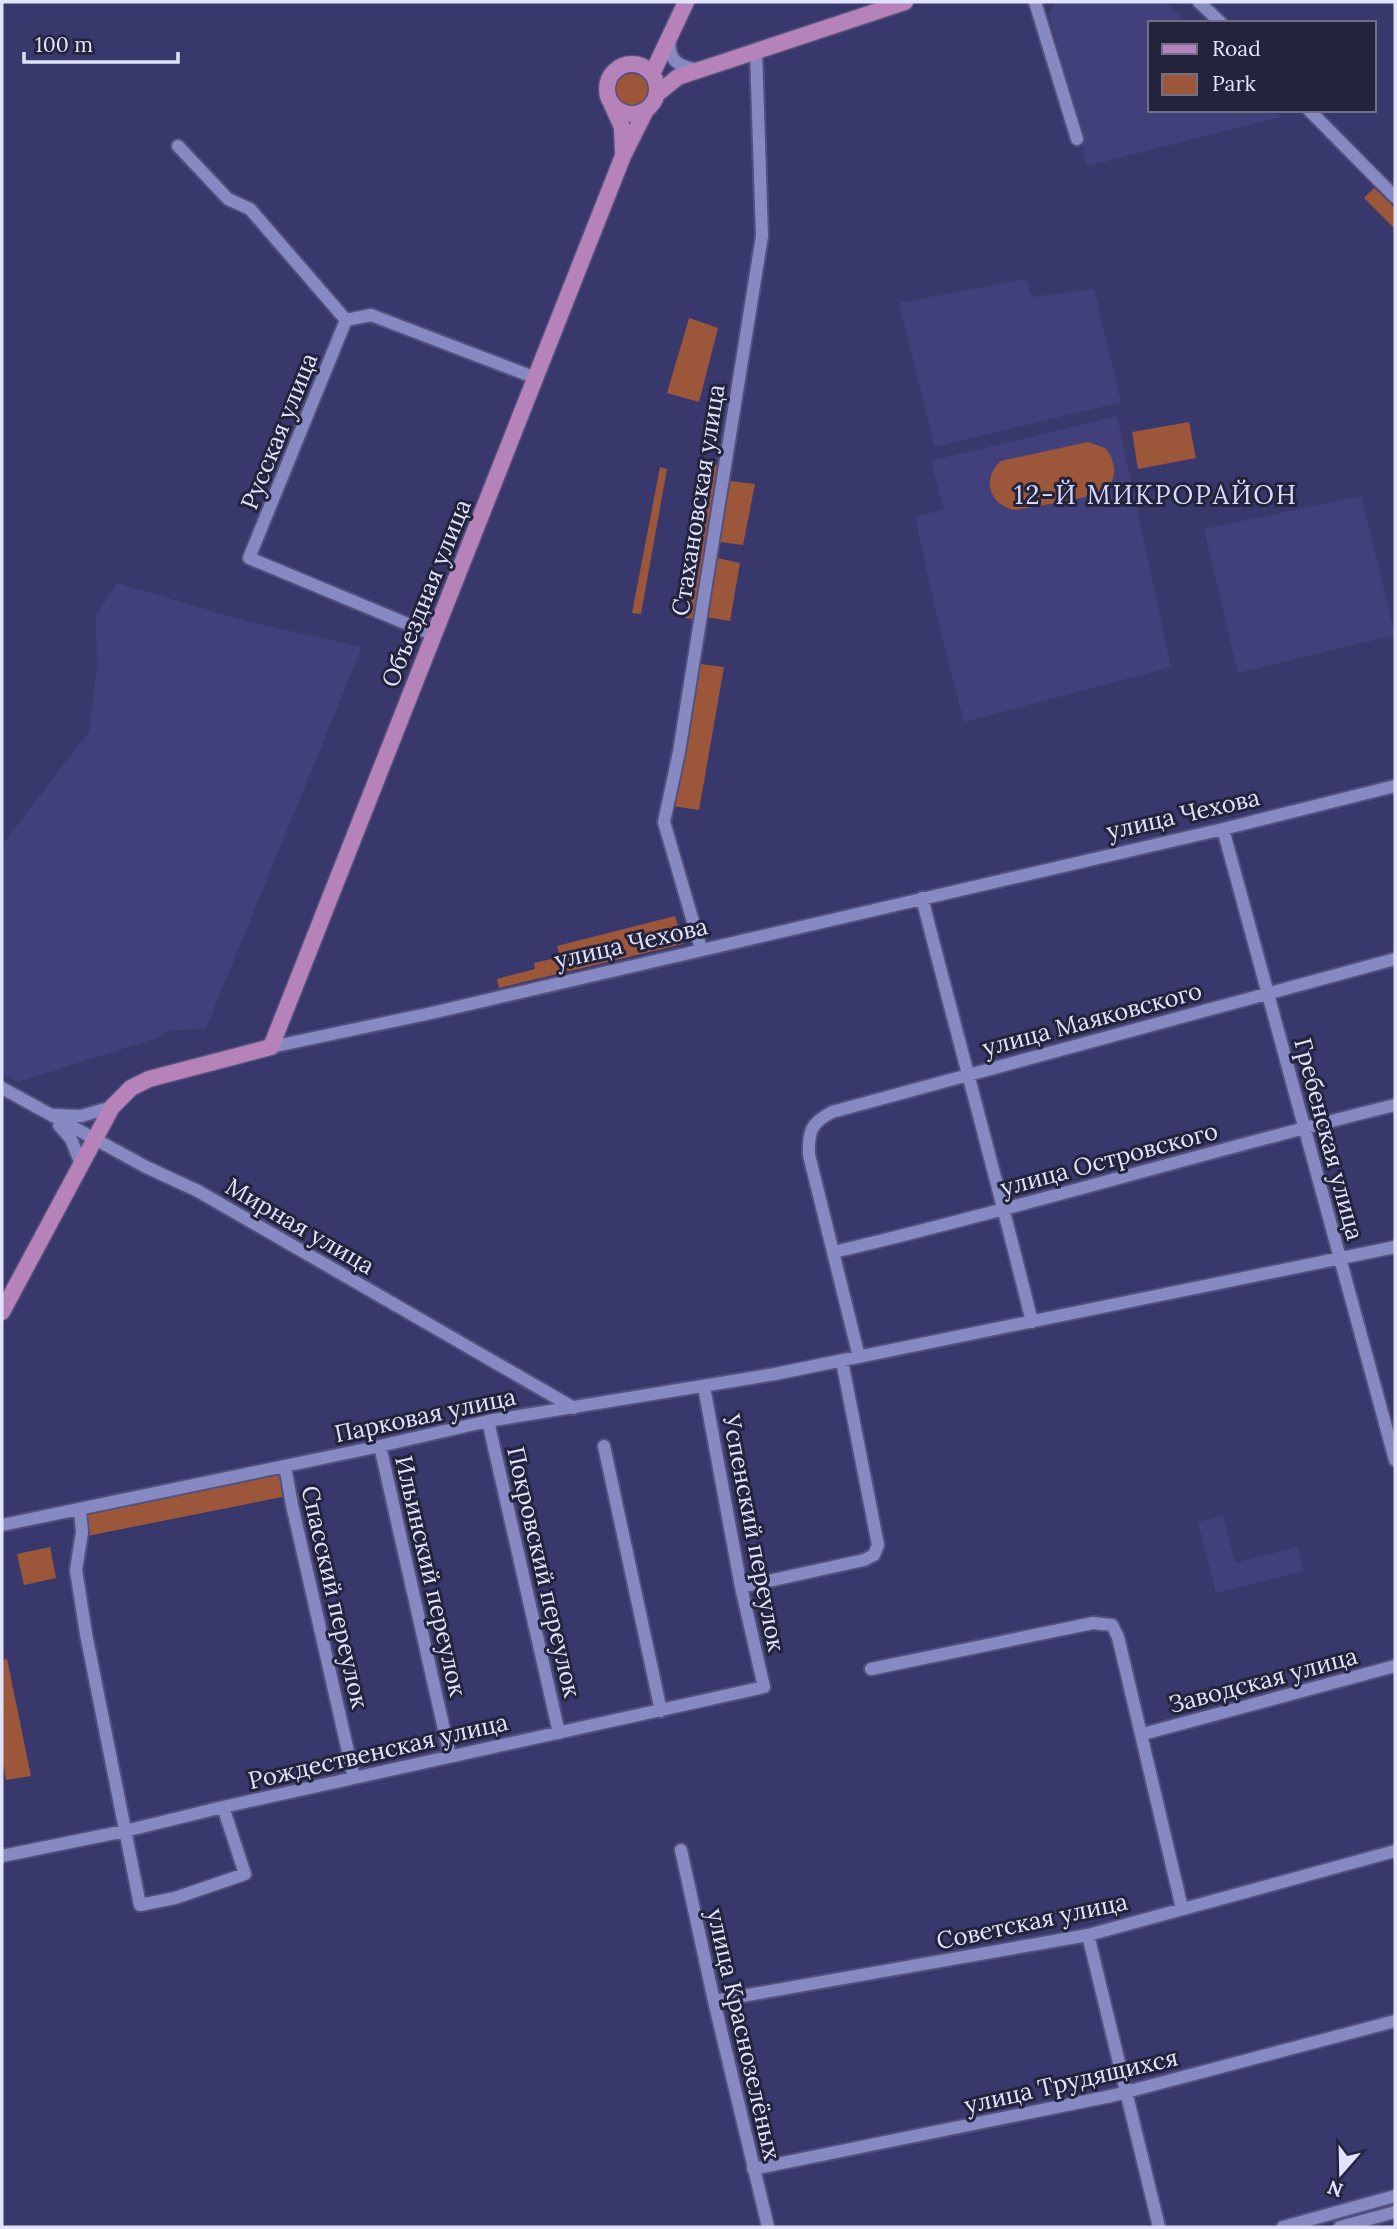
<svg xmlns="http://www.w3.org/2000/svg" width="1397" height="2229" font-family="Lora,serif">
  <style>
    .built { fill: #42407b }
    .green { fill: #9c573b }
    .lines { fill: none; stroke-linecap: round; stroke-linejoin: round }
    .minor-casing { stroke: #53517c; stroke-width: 16 }
    .major-casing { stroke: #53517c; stroke-width: 19 }
    .minor { stroke: #8789c3; stroke-width: 12 }
    .major { stroke: #b582ba; stroke-width: 16 }
    .labels { text-anchor: middle; dominant-baseline: central; stroke-width: 6; stroke-linejoin: round; paint-order: stroke }
    .street-label { font-size: 24px; fill: #e1e3fc; stroke: #23243b }
    .neighbourhood-label { font-size: 26px; letter-spacing: 2px; fill: #d6d9fe; stroke: #23243b }
  </style>
  <rect width="100%" height="100%" fill="#39386c"/>
  <path class="built" d="M1056,2H1165L1187,23H1150V110H1275L1281,117L1087,166L1049,13Z
    M1026,279L1032,297L1094,289L1121,402L935,447L899,303Z
    M1117,416L1171,667L964,722L937,617L915,517L944,509L931,461Z
    M1361,496L1395,635L1238,673L1204,529Z
    M117,583L249,622L362,647L206,1028L166,1031L157,1038L18,1082L2,1073V845L89,732L97,668L96,616Z
    M1223,1516L1235,1563L1298,1547L1304,1571L1216,1593L1198,1522Z"/>
  <path class="green" d="M614 92a18 18 0 1 1 36 0a18 18 0 1 1-36 0Z
    M1374,188L1395,208V229L1364,198Z
    M689,318L718,328L699,402L667,393Z
    M1189,422L1196,458L1138,469L1132,432Z
    M1088,442L1105,448C1116,460 1119,481 1103,491C1091,498 1032,507 1016,510C989,506 981,478 1001,461Z
    M711,464L723,466L698,619L685,618Z
    M660,467L667,469L641,614L632,613Z
    M730,481L755,484L743,545L720,542Z
    M717,558L740,563L730,621L706,617Z
    M700,664L724,667L699,810L673,806Z
    M675,916L683,944L499,988L497,979L535,969L534,963L560,957L557,946Z
    M282,1474L287,1496L87,1536L84,1513Z
    M50,1547L56,1578L24,1585L17,1554Z
    M7,1659L31,1776L6,1780L2,1757V1660Z"/>
  <g class="lines">
    <g class="minor-casing">
      <path id="minor" d="M1035,2L1077,139
        M1199,2L1221,23
        M670,38C667,60 678,67 699,70
        M1309,110L1395,197
        M178,146L228,199L250,209L346,320L371,315L536,378
        M346,320L249,558L434,635
        M1223,829L1395,1460
        M922,898C958,1039 997,1180 1032,1322
        M701,949L664,822L679,752L762,236L756,51
        M271,1047L427,1014L1223,829L1395,786
        M2,1088L146,1167L198,1191L574,1408
        M54,1115L81,1116L112,1107
        M59,1125L71,1139L81,1164
        M834,1252C1022,1208 1207,1151 1395,1105
        M859,1357L809,1155C808,1131 811,1123 832,1112L1395,959
        M488,1421L559,1733
        M380,1446L450,1756
        M604,1446L661,1711
        M285,1466L292,1505L354,1778
        M80,1510L82,1532L76,1570L86,1634L140,1905L175,1898L245,1874L223,1807
        M2,1525L371,1448L488,1421L775,1374L1395,1247
        M741,1587L864,1560L874,1555L878,1545L842,1361
        M871,1669L1093,1623L1112,1625L1118,1637L1182,1908
        M1143,1734L1395,1666
        M681,1850L714,2001L768,2227
        M2,1856L125,1831L223,1807L764,1687L741,1587L704,1387
        M1088,1935L1159,2227
        M714,2001L1088,1935L1395,1851
        M753,2169L1111,2096L1395,2021
        M1283,2227L1395,2196
        M1340,2227L1395,2212"/>
    </g>
    <g class="major-casing">
      <path id="major" d="M607 89a25 25 0 1 1 50 0a25 25 0 1 1-50 0Z
        M652,74L686,2
        M657,94L678,77L905,2
        M612,105L622,127L623,154
        M2,1312L112,1107L131,1088L149,1079L271,1047L623,156L646,110"/>
    </g>
    <use href="#minor" class="minor"/>
    <use href="#major" class="major"/>
  </g>
  <g class="labels">
    <g class="street-label">
      <text transform="translate(279 431) rotate(-68)">Русская улица</text>
      <text transform="translate(698 500) rotate(-81)">Стахановская улица</text>
      <text transform="translate(426 593) rotate(-68)">Объездная улица</text>
      <text transform="translate(1183 814) rotate(-13)">улица Чехова</text>
      <text transform="translate(631 943) rotate(-13)">улица Чехова</text>
      <text transform="translate(1092 1019) rotate(-15)">улица Маяковского</text>
      <text transform="translate(1329 1139) rotate(75)">Гребенская улица</text>
      <text transform="translate(1109 1159) rotate(-15)">улица Островского</text>
      <text transform="translate(300 1226) rotate(30)">Мирная улица</text>
      <text transform="translate(425 1415) rotate(-12)">Парковая улица</text>
      <text transform="translate(754 1533) rotate(79)">Успенский переулок</text>
      <text transform="translate(544 1572) rotate(77)">Покровский переулок</text>
      <text transform="translate(431 1576) rotate(77)">Ильинский переулок</text>
      <text transform="translate(335 1597) rotate(77)">Спасский переулок</text>
      <text transform="translate(1263 1680) rotate(-15)">Заводская улица</text>
      <text transform="translate(378 1751) rotate(-13)">Рождественская улица</text>
      <text transform="translate(1032 1921) rotate(-12)">Советская улица</text>
      <text transform="translate(744 2034) rotate(77)">улица Краснозелёных</text>
      <text transform="translate(1071 2081) rotate(-13)">улица Трудящихся</text>
    </g>
    <g class="neighbourhood-label">
      <text x="1156" y="494">12-Й МИКРОРАЙОН</text>
    </g>
  </g>
  <rect width="1397" height="2229" fill="none" stroke="#e1e3fc" stroke-width="7"/>
  <rect x="1148" y="21" width="228" height="91" fill="#23243b" stroke="#6f7088" stroke-width="2"/>
  <rect x="1162" y="44" width="35" height="10" fill="#b582ba" stroke="#6f7088" stroke-width="2"/>
  <text x="1212" y="56" font-size="21" fill="#e1e3fc">Road</text>
  <rect x="1162" y="74" width="35" height="21" fill="#9c573b" stroke="#6f7088" stroke-width="2"/>
  <text x="1212" y="91" font-size="21" fill="#e1e3fc">Park</text>
  <g transform="translate(1341 2173) rotate(200)" stroke="#23243b" stroke-width="5" paint-order="stroke">
  <path d="M0-5L12 26L0 18L-12 26Z" fill="#e1e3fc"/>
  <text y="-10" font-size="19" font-weight="bold" text-anchor="middle" fill="#e1e3fc">N</text>
  </g>
  <path d="M24 52v10h154v-10" fill="none" stroke="#e1e3fc" stroke-width="3.5"/>
  <text x="35" y="52" font-size="21" fill="#e1e3fc" stroke="#23243b" stroke-width="5" paint-order="stroke">100 m</text>
</svg>
